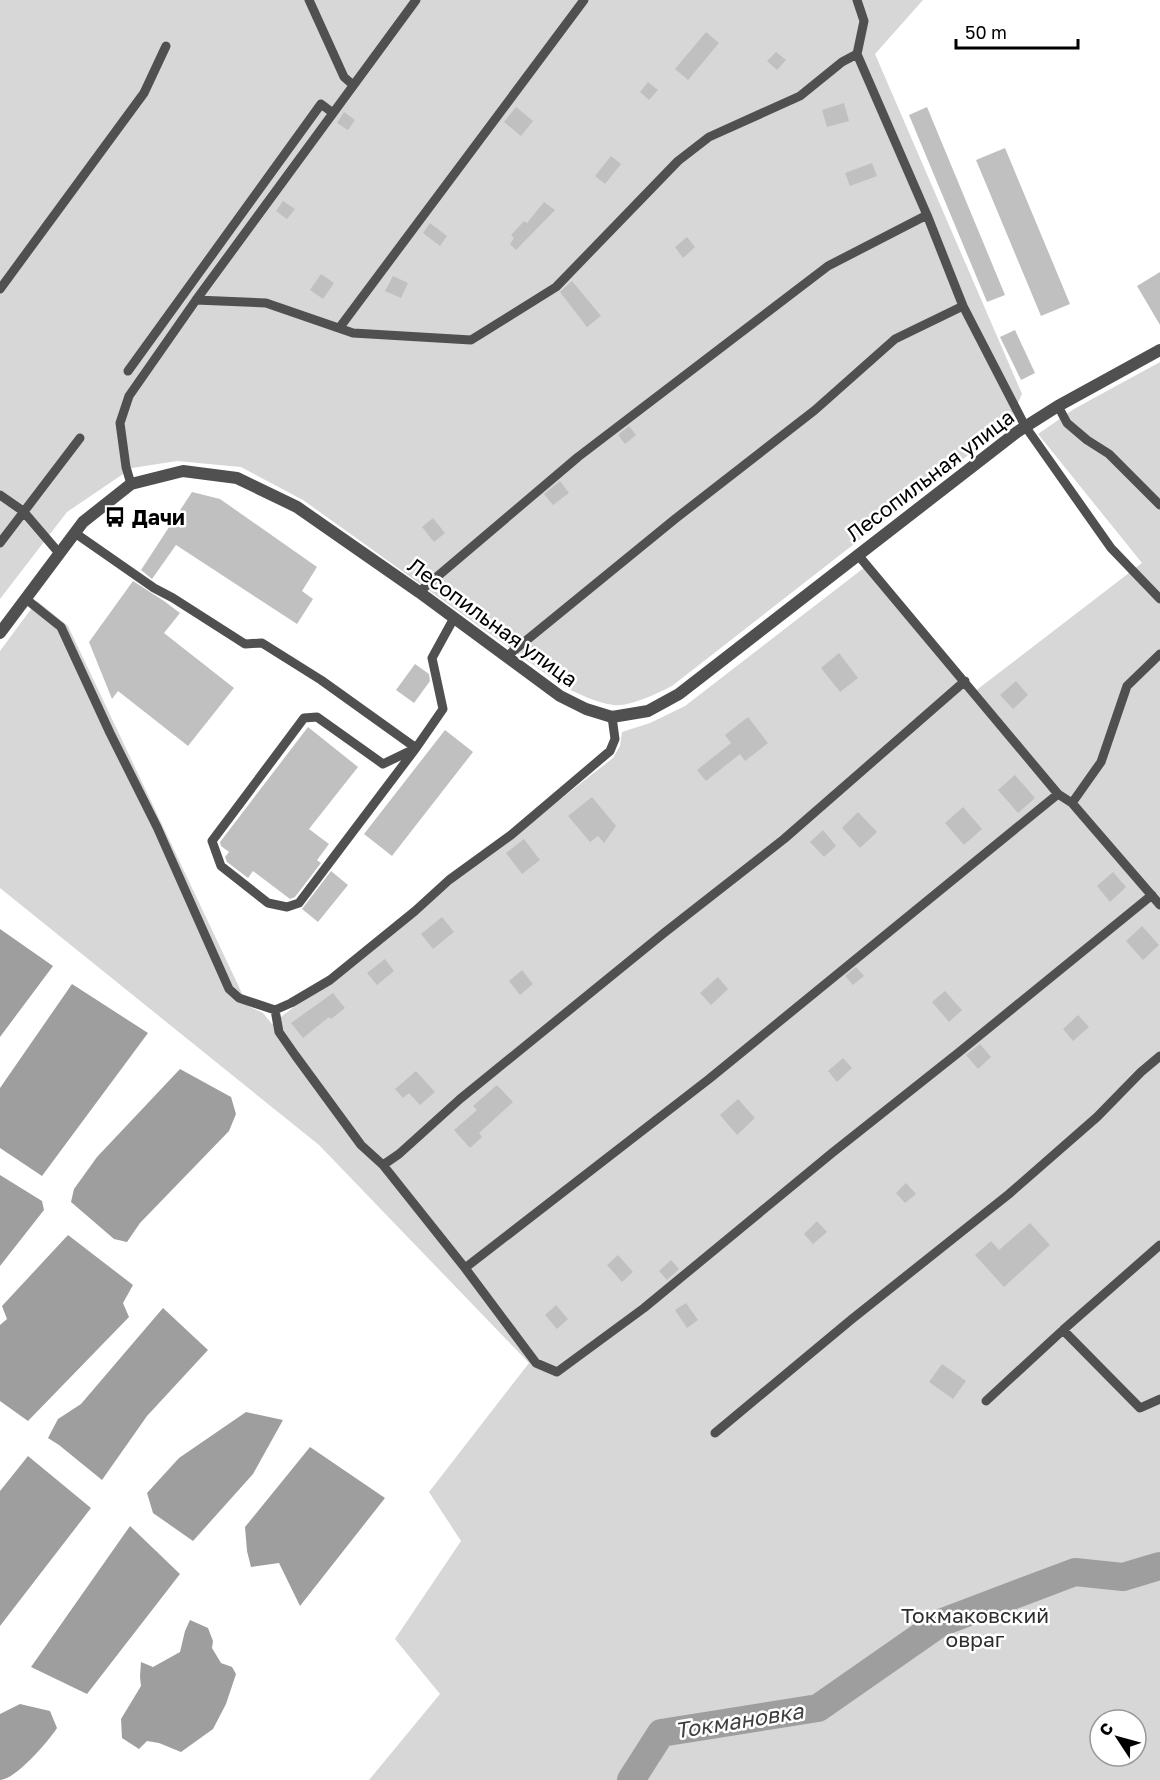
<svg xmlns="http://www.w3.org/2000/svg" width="1160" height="1780" font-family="'Golos Text',sans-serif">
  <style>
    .green { fill: #d7d7d7; fill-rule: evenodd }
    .water { fill: #9e9e9e }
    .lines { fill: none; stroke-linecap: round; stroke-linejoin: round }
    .river { stroke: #9e9e9e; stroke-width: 28 }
    .building { fill: #c0c0c0 }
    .service { stroke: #505050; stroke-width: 9 }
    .minor { stroke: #505050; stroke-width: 12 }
    .labels { text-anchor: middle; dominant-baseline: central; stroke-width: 5; stroke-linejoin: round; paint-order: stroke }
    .street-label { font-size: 21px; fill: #000; stroke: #fff }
    .poi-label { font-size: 21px; font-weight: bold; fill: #000; stroke: #fff; text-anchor: start }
    .park-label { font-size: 21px; fill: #2e2e2e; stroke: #fff }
    .water-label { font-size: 22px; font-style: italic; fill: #3f3f3f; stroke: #fff }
  </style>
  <rect width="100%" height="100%" fill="#fff"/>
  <path class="green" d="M0,0H923L875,54L1022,394L1008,424L672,686C658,693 630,707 614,705C596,703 580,694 564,687L303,500L241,467L177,461L132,468L67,512L0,599Z
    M1160,362V1780H369L440,1694L395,1639L461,1541L429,1492L529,1363L319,1145L0,888V651L37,601L68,626L248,1006L263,1013L272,1024L613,758L620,746L622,732L650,723L685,706L865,567L970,695L1142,563L1038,434L1074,409ZM1100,1720H1136V1756H1100Z"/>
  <path class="water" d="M0,929L53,966L0,1037Z
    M72,984L148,1033L42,1176L0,1148V1088Z
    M180,1069L231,1097L236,1114L229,1131L140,1223L127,1242L114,1239L71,1202L74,1189L97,1157Z
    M0,1175L42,1201L44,1210L0,1266Z
    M68,1235L133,1285L123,1303L129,1317L28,1421L0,1401V1325L7,1319L2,1306Z
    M163,1308L208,1350L147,1416L102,1480L59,1445L48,1438L58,1419L81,1404Z
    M246,1412L283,1420L253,1474L193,1541L153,1513L147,1493L179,1458Z
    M310,1447L385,1498L300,1606L279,1563L251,1567L247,1551L245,1527Z
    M28,1456L91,1508L0,1626V1491Z
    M130,1526L180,1574L87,1694L31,1667Z
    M190,1620L208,1628L213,1641L212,1648L221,1663L232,1667L236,1674L226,1704L213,1729L181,1752L159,1743L147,1741L139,1749L122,1738L121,1719L141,1686L140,1677L141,1662L153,1667L180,1652L185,1631Z
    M20,1704L50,1711L57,1728C48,1742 15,1780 0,1780V1714Z"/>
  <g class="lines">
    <path class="river" d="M631,1780L661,1733L818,1708L940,1623L1075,1572L1123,1577L1160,1566"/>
  </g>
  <path class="building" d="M706,32L719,43L688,80L675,69Z
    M776,52L786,60L777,70L767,61Z
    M648,82L658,90L649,100L640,92Z
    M844,103L849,121L827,127L822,110Z
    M516,107L533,121L521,136L504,122Z
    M927,107L1005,295L987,302L909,115Z
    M344,112L355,120L348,130L337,123Z
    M1005,148L1070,304L1041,316L976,160Z
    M611,156L621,164L605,184L595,176Z
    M872,163L877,176L850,186L845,173Z
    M283,201L295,209L287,219L276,211Z
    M544,202L555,210L516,250L510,244L514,238L511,235L524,221L527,223Z
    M430,223L447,236L440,246L423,233Z
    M687,237L695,247L683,258L675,247Z
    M1160,272V325L1137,286Z
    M321,274L334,283L323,299L310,290Z
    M393,276L408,283L401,298L385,291Z
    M572,281L601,316L587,327L560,292Z
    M1015,330L1035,373L1021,380L1000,337Z
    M629,426L636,435L625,444L618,435Z
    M560,481L569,493L553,505L544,494Z
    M192,492L220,499L317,567L302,591L313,599L297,624L176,545L152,579L141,570Z
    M433,518L445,533L434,542L422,527Z
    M133,581L164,601L180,613L164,633L234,688L188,746L118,691L112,699L89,642Z
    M839,653L858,678L840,692L821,668Z
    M415,664L429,674L430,681L414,703L396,690Z
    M1016,681L1028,695L1013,709L1000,695Z
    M748,717L768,743L745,761L740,754L706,781L697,770L731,743L725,735Z
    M308,727L358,767L309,829L329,844L317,860L321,863L295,897L290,899L253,871L248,878L227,862L225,857L229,852L221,846L220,842Z
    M445,730L473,752L392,856L364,834Z
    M1015,775L1035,798L1018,813L998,790Z
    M592,797L616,826L604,843L598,836L590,842L568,816Z
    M963,807L982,829L964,845L945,823Z
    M858,812L877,832L860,848L842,828Z
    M823,830L836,846L824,857L810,842Z
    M524,839L540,860L522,874L506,853Z
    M331,871L348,885L318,922L302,909Z
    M1113,872L1126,887L1110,902L1097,886Z
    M442,917L454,932L433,949L421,934Z
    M1142,926L1159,945L1143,960L1126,941Z
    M385,959L394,971L377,985L367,973Z
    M856,967L864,976L853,985L845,976Z
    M522,970L533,984L520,995L509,981Z
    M718,977L728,989L711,1005L700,993Z
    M945,991L962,1010L949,1022L932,1002Z
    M333,993L345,1008L331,1019L329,1017L303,1038L291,1023Z
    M1078,1015L1089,1027L1073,1041L1063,1029Z
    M980,1044L991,1057L978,1069L966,1055Z
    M843,1058L852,1068L837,1082L828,1071Z
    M416,1071L435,1092L420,1105L409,1093L403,1098L395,1089Z
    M497,1085L513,1102L479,1133L482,1137L470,1148L454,1130L477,1110L473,1106Z
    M738,1099L755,1118L737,1135L720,1115Z
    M906,1183L916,1194L905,1203L896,1193Z
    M817,1221L827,1232L813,1244L804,1234Z
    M1030,1223L1050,1245L1004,1287L975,1255L991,1241L999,1250Z
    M618,1255L633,1272L622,1282L607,1265Z
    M671,1260L679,1269L667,1280L659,1271Z
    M686,1303L698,1320L687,1328L675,1310Z
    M556,1305L568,1319L557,1329L545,1315Z
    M942,1364L966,1381L953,1399L929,1382Z"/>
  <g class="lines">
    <path class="service" d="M309,0L344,77L353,85
      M857,0L864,21L857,54L927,215L963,306L1025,426L1111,548L1160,599
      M0,289L144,93L166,46
      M196,300L266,303L353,333L471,340L556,287L678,161L709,137L800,96L842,62L857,54
      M340,327L584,0
      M128,371L321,104L333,113
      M1058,406L1067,423L1087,440L1109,454L1160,505
      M131,484L126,467L120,423L129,396L196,300L416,0
      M0,495L23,511L59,553
      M75,533L154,588L173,598L245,644L262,643L321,680L416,748L299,903L287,907L268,903L221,866L212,841L304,718L317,717L383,764L416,748L443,709L432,658L454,618
      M0,543L80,438
      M858,555L1058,794L1072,803L1160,905
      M419,592L578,457L828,266L927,215
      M26,599L61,627L110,733L157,827L229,989L239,998L275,1010L291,1003L330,980L415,911L449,880L511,835L610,751L615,739L612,717
      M506,657L675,519L815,410L895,339L963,306
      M1058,794L709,1079L465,1268L536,1363L557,1372L644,1308L832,1153L958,1053L1152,895
      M1072,803L1101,762L1127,686L1160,654
      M275,1010L279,1032L295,1055L361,1145L383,1165
      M465,1268L383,1165L399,1154L460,1099L664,933L784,839L965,681
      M1063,1330L1140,1408L1160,1399
      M986,1401L1063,1330L1160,1245
      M715,1433L852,1319L1009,1194L1097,1117L1141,1072L1160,1056"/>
    <path class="minor" d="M0,633L83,522L131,484L183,471L237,478L297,507L419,592L560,696L586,709L612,717L648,711L679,694L1017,432L1058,406L1160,350"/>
  </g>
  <defs>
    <g id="bus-bare" transform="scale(1.62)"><path d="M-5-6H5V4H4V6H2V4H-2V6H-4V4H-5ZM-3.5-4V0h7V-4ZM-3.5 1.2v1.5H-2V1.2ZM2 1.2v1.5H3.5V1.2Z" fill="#000" stroke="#fff" stroke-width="2.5" paint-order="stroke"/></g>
  </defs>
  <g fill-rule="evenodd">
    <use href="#bus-bare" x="115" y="517"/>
  </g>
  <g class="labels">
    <g class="street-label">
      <text transform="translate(930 475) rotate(-37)">Лесопильная улица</text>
      <text transform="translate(493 622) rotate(36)">Лесопильная улица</text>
    </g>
    <g class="poi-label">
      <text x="132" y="517">Дачи</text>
    </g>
    <g class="park-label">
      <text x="975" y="1615">Токмаковский<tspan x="975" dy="24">овраг</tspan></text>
    </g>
    <g class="water-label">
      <text transform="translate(739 1720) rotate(-9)">Токмановка</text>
    </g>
  </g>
  <g transform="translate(1118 1738) rotate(306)"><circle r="28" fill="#ffffff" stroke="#999999" stroke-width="1.5"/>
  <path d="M0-4.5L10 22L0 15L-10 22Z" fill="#000000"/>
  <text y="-9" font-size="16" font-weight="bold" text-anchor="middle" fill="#000000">С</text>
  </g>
  <path d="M956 39v9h122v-9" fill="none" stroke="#000000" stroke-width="3"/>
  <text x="965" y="39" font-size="18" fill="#000000" stroke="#ffffff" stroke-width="4.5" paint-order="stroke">50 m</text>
</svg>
